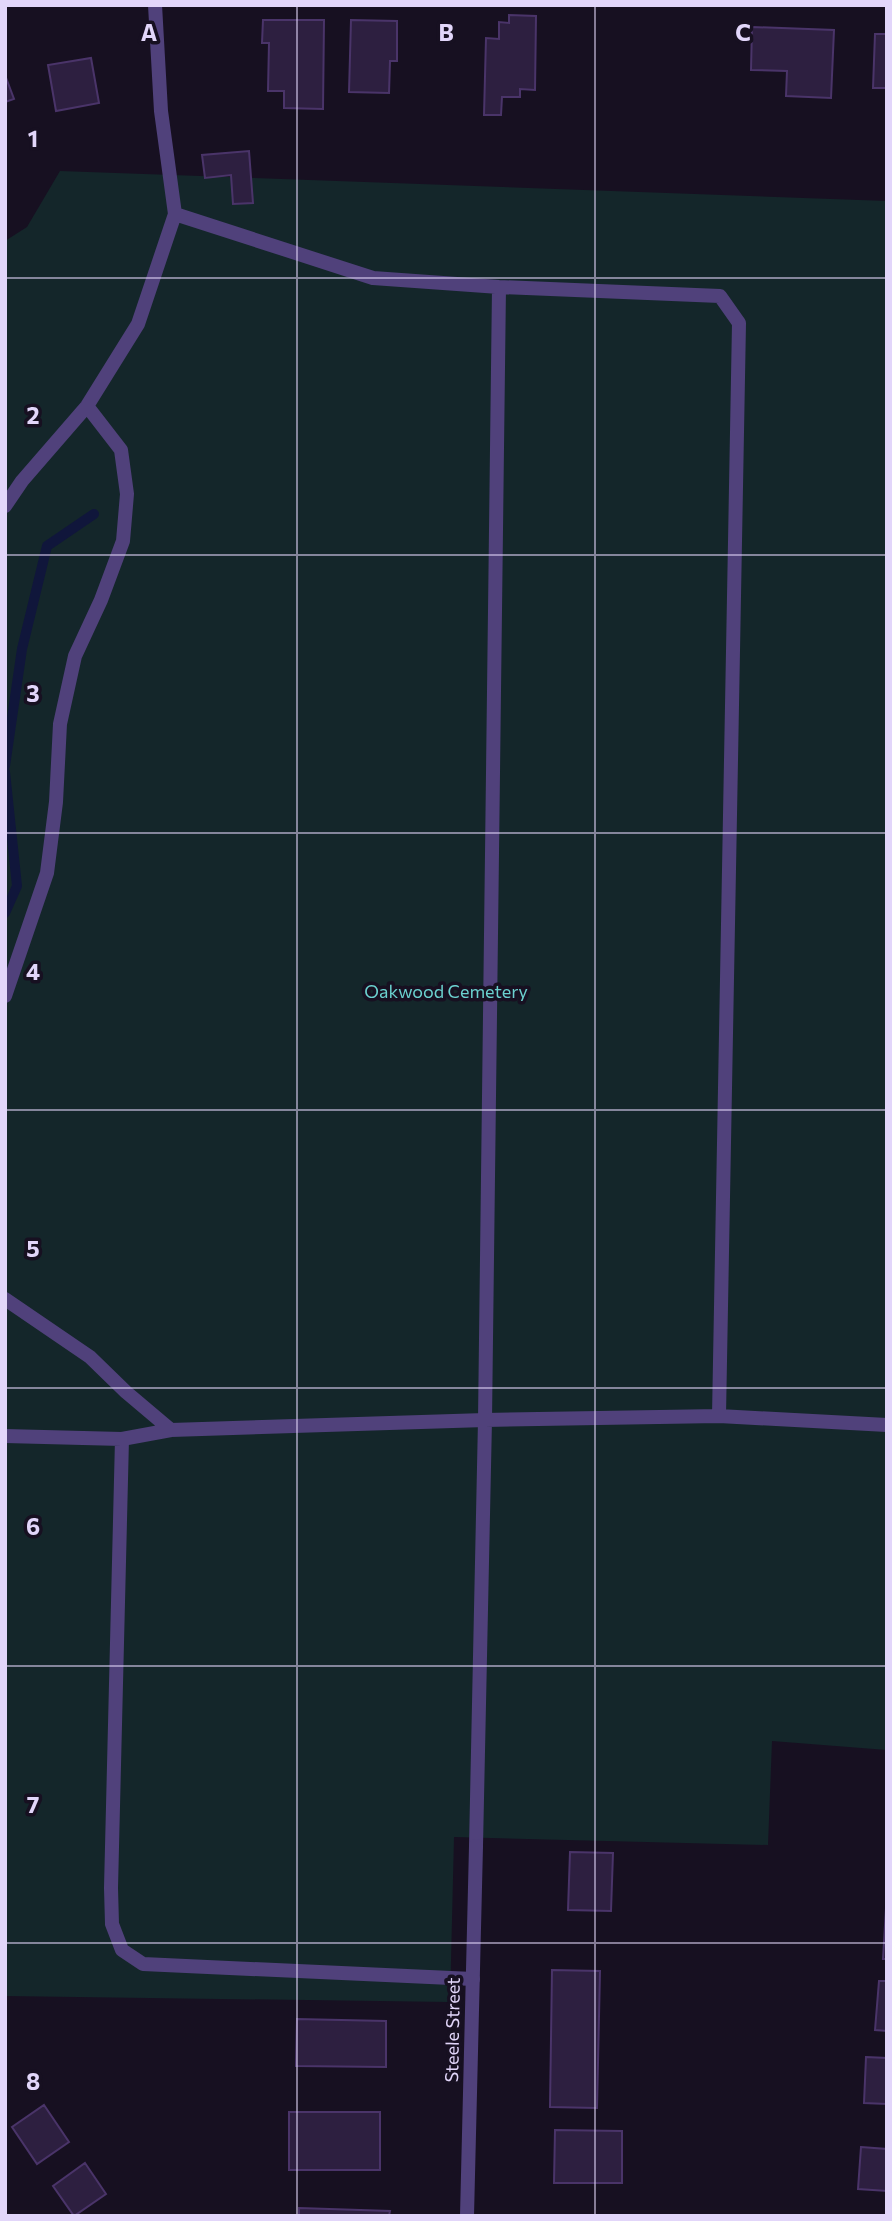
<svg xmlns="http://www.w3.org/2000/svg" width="892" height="2221" font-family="Commissioner,sans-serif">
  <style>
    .green { fill: #14262a }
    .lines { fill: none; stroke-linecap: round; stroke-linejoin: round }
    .stream { stroke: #10163b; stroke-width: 10 }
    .building { fill: #2d1f40; stroke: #4a3469; stroke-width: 2 }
    .lane { stroke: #50417b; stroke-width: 14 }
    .street { stroke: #50417b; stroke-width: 14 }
    .grid { fill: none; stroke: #e2d6fa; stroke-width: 2; stroke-opacity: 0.55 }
    .labels { text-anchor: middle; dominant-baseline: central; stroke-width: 7; stroke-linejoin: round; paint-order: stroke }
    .park-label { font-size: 18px; fill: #6bd1cf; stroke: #171021 }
    .street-label { font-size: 18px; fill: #e2d6fa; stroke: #171021 }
    .grid-label { font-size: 23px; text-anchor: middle; font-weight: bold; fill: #e2d6fa; stroke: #171021; stroke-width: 7; stroke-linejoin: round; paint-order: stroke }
  </style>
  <rect width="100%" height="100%" fill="#171021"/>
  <path class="green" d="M60,171L887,201V1750L772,1741L768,1845L454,1837L450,2002L5,1996V241L27,227Z"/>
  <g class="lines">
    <path class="stream" d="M5,766L22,649L47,546L94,514
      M5,772L17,886L5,913"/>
  </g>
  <path class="building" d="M509,15L536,16L535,90L520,89V97H502L501,115H484L486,38L499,39V22L509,23Z
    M263,20H324L323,109L284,108V91H268L269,43H262Z
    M351,20L397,21V61H390L389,93L349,92Z
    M752,27L834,30L831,98L786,96L787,71L751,70Z
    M875,34H887V88H873Z
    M91,58L99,103L56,111L48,65Z
    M5,75L14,99L5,102Z
    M249,151L253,203L233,204L231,175L205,178L202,155Z
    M570,1852L613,1853L611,1911L568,1910Z
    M887,1891V1959H883Z
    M552,1970L600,1971L597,2108L550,2107Z
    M879,1981H887V2031L875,2030Z
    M297,2019L386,2021V2067L296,2066Z
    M866,2057L887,2058V2104L864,2103Z
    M44,2105L69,2142L37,2164L12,2127Z
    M289,2112H380V2170H289Z
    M555,2130L622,2131V2183H554Z
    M861,2147L887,2149V2191L858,2189Z
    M85,2163L106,2194L74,2216L53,2186Z
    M299,2208L390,2211L389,2216H299Z"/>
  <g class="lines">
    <path class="lane" d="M175,214L373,278L499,287L720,296L739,323L719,1416
      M5,506L22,481L87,406L138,324L175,214L161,111L155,5
      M5,996L47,873L56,802L60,724L75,656L101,600L123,541L127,494L121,450L87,406
      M5,1299L90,1357L126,1392L171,1430
      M5,1436L122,1439L171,1430L485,1420L719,1416L887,1425
      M122,1439L111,1888L112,1924L122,1950L143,1964L473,1979
      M476,1846L485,1420L499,287"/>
    <path class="street" d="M467,2216L476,1846"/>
  </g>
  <path class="grid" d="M297,5V2216M595,5V2216M5,278H887M5,555H887M5,833H887M5,1110H887M5,1388H887M5,1666H887M5,1943H887"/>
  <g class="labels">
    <g class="park-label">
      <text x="446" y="991">Oakwood Cemetery</text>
    </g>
    <g class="street-label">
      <text transform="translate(452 2030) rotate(-89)">Steele Street</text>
    </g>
  </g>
  <g class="grid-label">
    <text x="149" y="41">A</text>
    <text x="446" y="41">B</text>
    <text x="743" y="41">C</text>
    <text x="33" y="147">1</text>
    <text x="33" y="424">2</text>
    <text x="33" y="702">3</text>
    <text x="33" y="980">4</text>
    <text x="33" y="1257">5</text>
    <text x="33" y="1535">6</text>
    <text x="33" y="1813">7</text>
    <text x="33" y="2090">8</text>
  </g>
  <rect width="892" height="2221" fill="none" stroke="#e2d6fa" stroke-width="14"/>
</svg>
